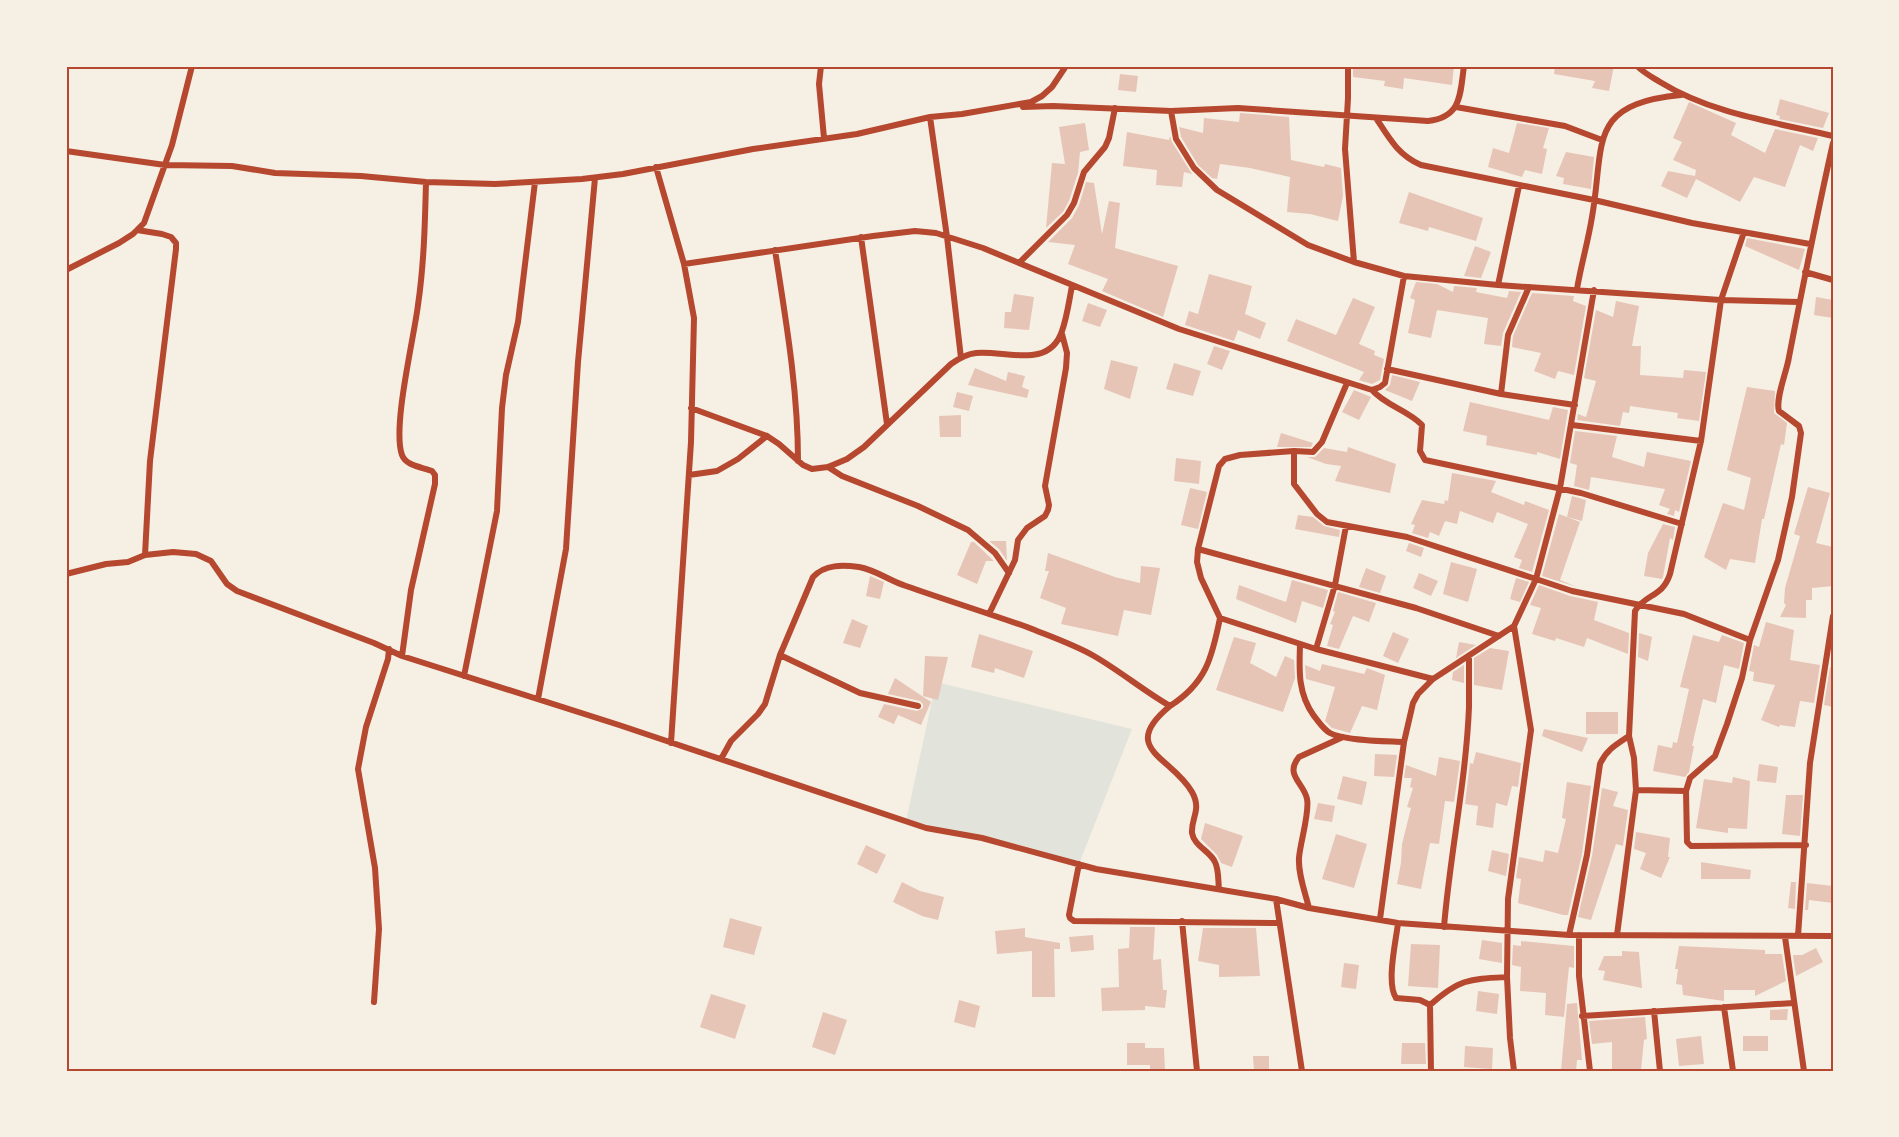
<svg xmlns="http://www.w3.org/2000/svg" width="1899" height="1137" font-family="Roboto,sans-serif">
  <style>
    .green { fill: #e2e4dc }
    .building { fill: #e6c5b7 }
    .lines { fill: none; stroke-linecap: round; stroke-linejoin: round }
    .minor { stroke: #b5482f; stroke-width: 6 }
    .neatline { fill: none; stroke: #b5482f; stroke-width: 2 }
  </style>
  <rect width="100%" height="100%" fill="#f6efe4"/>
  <path class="green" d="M936,682L1132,729L1079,864L906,821Z"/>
  <path class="building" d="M1353,66H1454L1452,85L1404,78L1403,89L1384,86L1385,81L1353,77Z
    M1555,66H1614L1609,91L1592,88L1595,81L1554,74Z
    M1120,74L1138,76L1136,92L1118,90Z
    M1780,99L1829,113L1823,128L1779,119L1780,116L1776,115Z
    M1689,102L1736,123L1731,135L1765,153L1775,129L1818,138L1813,151L1800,145L1785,187L1754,177L1740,202L1696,179L1687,198L1661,186L1668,171L1695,176L1696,170L1673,160L1682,142L1673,138Z
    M1240,113L1289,117L1291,160L1324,167L1325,164L1341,168L1343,196L1338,221L1310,214L1287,212L1290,177L1250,168L1220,164L1217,179L1212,178L1198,165L1181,137L1179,127L1203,133L1204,118L1239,122Z
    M1085,123L1089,150L1080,152L1078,173L1069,201L1063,212L1046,228L1052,163L1065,164L1059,127Z
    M1517,123L1549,128L1543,148L1547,149L1542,174L1525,170L1522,177L1488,167L1493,148L1509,153Z
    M1127,132L1169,140L1170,136L1172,142L1192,174L1184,172L1182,187L1156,185L1157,170L1123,166Z
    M1566,152L1594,157L1591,189L1563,184L1564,178L1556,176Z
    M1086,182L1094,183L1102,234L1109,201L1120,203L1115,248L1178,266L1163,317L1102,291L1108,279L1068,264L1075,245L1048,242L1072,218L1079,205Z
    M1409,192L1483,218L1476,241L1429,227L1428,231L1399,223Z
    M1747,238L1805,249L1799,270L1745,246Z
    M1475,246L1491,252L1481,278L1464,276Z
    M1209,274L1252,286L1245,314L1266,323L1260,339L1238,330L1234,341L1185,325L1189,311L1198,314Z
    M1416,282L1437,284L1453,292L1454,286L1477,288L1476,292L1507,298L1509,291L1521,292L1503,333L1501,346L1484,344L1488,318L1437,310L1431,338L1408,333L1415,300L1410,298Z
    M1532,293L1574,296L1573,301L1586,306L1574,375L1558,371L1555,379L1534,371L1541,353L1512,347L1513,336Z
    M1014,294L1034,297L1029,330L1004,328L1005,312H1011Z
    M1816,297L1833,300V318L1814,315Z
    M1353,298L1375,307L1359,344L1375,351L1374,355L1384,359L1380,380L1372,384L1359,380L1364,372L1287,341L1296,319L1336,335Z
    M1616,301L1639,306L1632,346H1641L1640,375L1683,378L1684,370L1706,372L1699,421L1677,418L1678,413L1630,406L1629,413L1623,412L1620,426L1577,420L1578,414L1586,417L1596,381L1584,378L1596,310L1613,317Z
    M1088,303L1107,310L1100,327L1082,321Z
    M1214,346L1230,351L1222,370L1207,364Z
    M1111,360L1138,367L1130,399L1104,389Z
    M1174,363L1201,371L1193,396L1166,389Z
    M975,368L1006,381L1008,372L1025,376L1022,387L1029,390L1027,398L968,385Z
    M1392,375L1420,382L1412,401L1385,390L1390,385Z
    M1747,387L1775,391L1774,413L1787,423L1784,445L1781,444L1764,519H1762L1755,563L1730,559L1726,570L1704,557L1723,503L1744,510L1751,478L1727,470Z
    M1354,390L1371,397L1359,420L1342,412Z
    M957,392L973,396L969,411L953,407Z
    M1470,402L1549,420L1553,407L1568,410L1560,459L1537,452V455L1486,445L1487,436L1463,431Z
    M961,415V437H940L939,416Z
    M1575,431L1617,436L1612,457L1644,467L1647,452L1691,461L1679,512L1675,510L1674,516L1667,514L1670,509L1659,505L1665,489L1591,477L1589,490L1574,486L1577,465L1570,463Z
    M1281,433L1313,443L1311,447H1277Z
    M1348,447L1396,464L1390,493L1335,481L1341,466L1326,464L1307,457H1315L1324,448L1347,452Z
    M1176,458L1201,461L1199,484L1174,481Z
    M1452,473L1496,481L1491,492L1524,505L1525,501L1549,510L1532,572L1519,568L1522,560L1514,557L1528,524L1497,512L1493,523L1460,511L1457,524L1445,521L1439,536L1430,532L1428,538L1412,533L1415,525L1411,524L1422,500L1444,504L1445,500L1448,501Z
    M1808,487L1830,493L1816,543L1833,547V586L1812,588V600H1806V618L1780,617L1786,605L1784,603L1785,588L1800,536L1794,534Z
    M1190,488L1207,492L1198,529L1181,525Z
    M1572,496L1586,500L1582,521L1567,517Z
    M1559,514L1580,522L1560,580L1577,587L1542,576Z
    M1298,515L1313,517L1324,526L1340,530L1339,537L1295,529Z
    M1663,524L1675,527L1673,540L1670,538L1663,577L1662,579L1644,576L1648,553Z
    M989,541H1006L1007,561L999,549Z
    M971,542H974L994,561H986L977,584L957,575Z
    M1409,543L1424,548L1421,557L1406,551Z
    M1048,553L1115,577L1140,583L1141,566L1160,568L1151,615L1124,610L1118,636L1061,624L1066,608L1040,598L1049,571H1045Z
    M1451,562L1477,569L1468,602L1443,594Z
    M1366,568L1386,576L1380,593L1359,587Z
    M1419,573L1438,581L1431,596L1413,588Z
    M870,576L884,582L880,599L866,596Z
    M1516,578L1529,582L1520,602L1510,599Z
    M1292,580L1328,590L1323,608L1302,601L1296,623L1236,599L1239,585L1286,602Z
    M1539,585L1570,596L1598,602L1594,620L1629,633L1628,654L1587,638L1584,647L1556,638L1555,641L1532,634L1541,608L1530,605Z
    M1338,592L1376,603L1369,622L1353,616L1339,649L1327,646L1333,625L1330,624L1335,612L1333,611Z
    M852,619L868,626L860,648L843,643Z
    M1766,622L1794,630L1790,660L1820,665L1814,703L1800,701L1795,727L1780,725L1779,727L1761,720L1775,685L1753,681L1754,672L1749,671L1754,645L1759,647Z
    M1393,632L1409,639L1398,663L1383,656Z
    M1639,633L1652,637L1648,661L1638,657Z
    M979,634L1033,651L1024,678L995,668L994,673L971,667Z
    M1693,635L1719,642L1722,635L1744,643L1739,669L1724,665L1716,703L1703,699L1692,746H1694L1689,772L1685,777L1653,771L1658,745L1672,748L1673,742L1677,743L1689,689L1680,687Z
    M1234,637L1256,643L1250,663L1276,677L1285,656L1294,660L1295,678L1283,712L1216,690Z
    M1459,642L1476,645L1456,658Z
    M1490,648L1509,651L1502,690L1474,685V658Z
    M925,656L948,657L938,700L923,696Z
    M1322,664L1364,674L1367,668L1385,675L1377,710L1362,706L1350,733L1332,728L1325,721L1335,687L1306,679L1305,665L1320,671Z
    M1464,665V683L1452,680L1453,672Z
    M1830,667L1833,668V707L1824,705Z
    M895,678L931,702L921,725L898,715L894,724L878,717L884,704L917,711L923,708V704L920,701L888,694Z
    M1586,712H1618V734H1586Z
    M1544,729L1588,738L1582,752L1542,736Z
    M1476,752L1521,763L1518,787L1512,786L1507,806L1496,803L1493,828L1476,825L1478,806L1465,804L1470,763L1473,764Z
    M1375,754L1397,755L1394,777L1374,776Z
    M1439,757L1460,761L1454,802L1445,801L1439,844L1430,843L1421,889L1397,884L1401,863L1402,844L1411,808L1407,807L1413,788L1410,787L1412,778H1404L1406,765L1436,776Z
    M1759,764L1778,767L1776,783L1757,781Z
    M1343,776L1367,782L1362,805L1337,799Z
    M1733,777L1750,781L1747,829L1728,828V833L1696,828L1704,779L1732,783Z
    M1567,782L1591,786L1582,854L1568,915H1563L1518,903L1521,879L1516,878L1519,857L1543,862L1545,850L1558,853L1566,819L1562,818Z
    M1602,788L1618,792L1613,806L1628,810L1623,846L1616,844L1591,920L1578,917L1592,856Z
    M1786,795H1803L1800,836L1782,834Z
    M1318,803L1335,806L1332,822L1314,819Z
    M1205,823L1243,836L1232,867L1221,863L1217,855L1201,839Z
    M1636,832L1670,838L1668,857H1670L1661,878L1640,869L1646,853L1634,849Z
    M1336,834L1367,844L1354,888L1322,879Z
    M866,845L886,855L877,874L857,864Z
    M1492,850L1509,854L1506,876L1488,871Z
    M1701,862L1751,870L1750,879H1701Z
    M902,882L920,891L944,897L938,920L922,916L893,902Z
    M1791,882H1796L1795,909L1788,908Z
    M1807,883L1833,886V903L1809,900L1808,910H1805Z
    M730,918L762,927L754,955L723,947Z
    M1130,927H1155L1153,960L1161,959L1163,990H1167L1165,1008L1145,1006V1010L1102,1011L1101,988L1119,987L1118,949L1129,948Z
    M1025,928V937L1060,943V949H1054L1055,997H1032V951L997,954L995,931Z
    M1203,928H1256L1260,976L1219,977V965L1198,961Z
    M1093,935L1094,950L1071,952L1069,937Z
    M1482,940L1502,943V963L1479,959Z
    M1521,941L1574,946V968L1569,967L1564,1017L1545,1015L1546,993L1520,991L1521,967L1512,965L1513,945L1521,946Z
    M1411,944L1440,945L1438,988L1408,986Z
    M1679,946L1765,950V954H1782L1786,981L1755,996V990H1724V1001L1683,995L1682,985L1676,984L1678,969H1675Z
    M1816,948L1823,962L1796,976L1793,955H1802Z
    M1622,951L1639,952L1642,988L1603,980L1605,971L1598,970L1604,956H1622Z
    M1344,963L1359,965L1356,989L1341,987Z
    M1478,991L1499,994L1497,1014L1476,1011Z
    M711,994L746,1005L735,1039L700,1027Z
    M959,1000L980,1006L975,1028L954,1022Z
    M1577,1003L1582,1060H1577L1576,1071H1561L1567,1004Z
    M1788,1009L1787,1020H1770V1010Z
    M823,1012L847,1020L835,1055L812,1047Z
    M1645,1017L1647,1039L1644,1040L1641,1070H1612V1042L1592,1044L1589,1021Z
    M1701,1036L1704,1064L1679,1066L1676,1039Z
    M1743,1036H1768V1051H1743Z
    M1127,1043H1145V1048H1164L1165,1070L1150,1071V1065H1127Z
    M1402,1043H1425L1426,1064H1401Z
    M1465,1046L1493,1048L1492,1069L1464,1067Z
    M1253,1056H1269V1071H1254Z"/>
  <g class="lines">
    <path class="minor" d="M821,66L819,84L824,138
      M1348,66V98L1345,149L1354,262
      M1637,66C1644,73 1652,77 1660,82C1712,114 1774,122 1833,136
      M1023,107L1053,106L1171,111L1238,108L1428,121C1462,117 1460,94 1464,66
      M1456,107L1565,126L1602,140
      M1171,111L1176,139L1194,168L1217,190L1308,245L1354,262L1404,276L1498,285L1721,300L1799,302
      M930,117L947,237L961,358
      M1376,118C1389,138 1398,155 1421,165L1594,200L1692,223L1810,244
      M66,151L165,165L232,166L275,173L361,176L426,182L495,184L582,179L623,174L753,149L857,134L930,117L962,114L1031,102L1042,96L1052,87L1066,66
      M656,167L684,264L873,236L915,231L936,233L983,248L1179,329L1372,390L1380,387L1385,383L1404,276
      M137,230L162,234L171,237L176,243V249L150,461L145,555
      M861,237L887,424
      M775,250C786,321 798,390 798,461
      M1019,263L1067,215L1074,203L1084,172L1105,147L1109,138L1115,108
      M66,270L119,243L133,234L144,223L172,145L192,66
      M1805,272L1833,280
      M1498,285L1519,186
      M1577,289C1581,265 1588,242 1592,217C1605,144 1586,104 1681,95
      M1387,369L1501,394L1575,405
      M1347,383L1322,442L1313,452L1294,451L1240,455L1225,459L1219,466L1198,549L1197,562L1201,578L1220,618L1316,649L1433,679
      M1372,390C1386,406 1408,410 1422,425L1420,451L1425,460L1581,493L1682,524
      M1501,394L1508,335L1529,287
      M691,408L767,436L779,444L803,465L812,469L828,467L847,459L864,447L951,364C958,359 966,354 976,353C1005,350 1049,370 1062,331C1067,317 1069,301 1072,286
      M1572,425L1701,441
      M1294,451V484L1317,514L1327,522L1407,537L1536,579L1560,488L1594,290
      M828,467L842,476L918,506L968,530L995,553L1009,573
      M689,475L717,471L738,459L767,436
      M1198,549L1416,608L1499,636
      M66,574L106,564L128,562L145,555L173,552L196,554L211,561L227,584L237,591L374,643L402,656L619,725L926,828L982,838L1096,869L1276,899L1309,908L1398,923L1426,925L1569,935L1833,936
      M989,614L1015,560L1018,540L1027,528L1045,516L1048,510L1049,505L1045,486L1066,368L1067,353L1062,334
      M1300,645C1299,671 1298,694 1314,716C1319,722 1323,729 1330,733C1344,741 1386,741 1404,742
      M1316,649L1335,585L1346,526
      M780,655L860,693L918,706
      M402,656L411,590L435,484V475L432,471C422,467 406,466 402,455C392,427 414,338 418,305C424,264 425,223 426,182
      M464,676L497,511L502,408L506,375L518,322L535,182
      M538,699L566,549L578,362L595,178
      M1170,706C1206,683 1212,658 1220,618
      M671,743L691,442L694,318L684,264
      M721,759L731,741L758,714L765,704L780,655L813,577C825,564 843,565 859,567C876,570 890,581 906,586C946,600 987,613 1027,627C1049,636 1073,644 1094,656C1120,671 1144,691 1170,706C1118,749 1171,756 1192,792C1202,810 1191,817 1192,833C1194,846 1210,851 1215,862C1219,870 1218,881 1219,889
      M1636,790L1634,758L1629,736L1635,611C1646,593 1662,598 1670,574L1701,441L1721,300L1744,232
      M1686,791L1687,842L1691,846L1806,845
      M1079,864L1069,915L1070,918L1074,921L1278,923
      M1276,899L1302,1071
      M1309,908C1305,892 1298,874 1299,858C1300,843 1310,812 1307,799C1304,783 1284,775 1299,757L1343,737
      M1380,919L1404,742L1413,703L1418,694L1433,679L1514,626
      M1182,921L1197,1071
      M1398,923C1396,941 1386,983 1396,998L1420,1000L1430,1005L1431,1071
      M1444,927C1450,854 1466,781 1469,707C1469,690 1469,673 1469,656
      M1569,935L1587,855L1600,764C1606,750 1617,744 1629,736
      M1579,935V976L1590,1071
      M1617,935L1636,790L1686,791L1690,778L1715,756L1727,724L1742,678L1750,640L1778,560L1792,497L1801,433L1799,426L1779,411C1775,399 1787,371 1789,357C1803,285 1817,214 1833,143
      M1798,936L1810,763L1833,616
      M1785,937L1804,1071
      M374,1002L379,929L375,868L358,769L366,727L388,659L389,649
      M1430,1005C1459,979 1469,979 1507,977
      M1724,1007L1733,1071
      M1654,1011L1660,1071
      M1582,1016L1794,1003
      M1514,1071L1510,1038L1507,977L1508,899L1531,730L1514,626L1536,579L1572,591L1684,614L1750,640"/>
  </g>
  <rect width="1899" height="1137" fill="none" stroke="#f6efe4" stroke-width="135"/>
  <rect x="68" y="68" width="1764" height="1002" class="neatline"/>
</svg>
